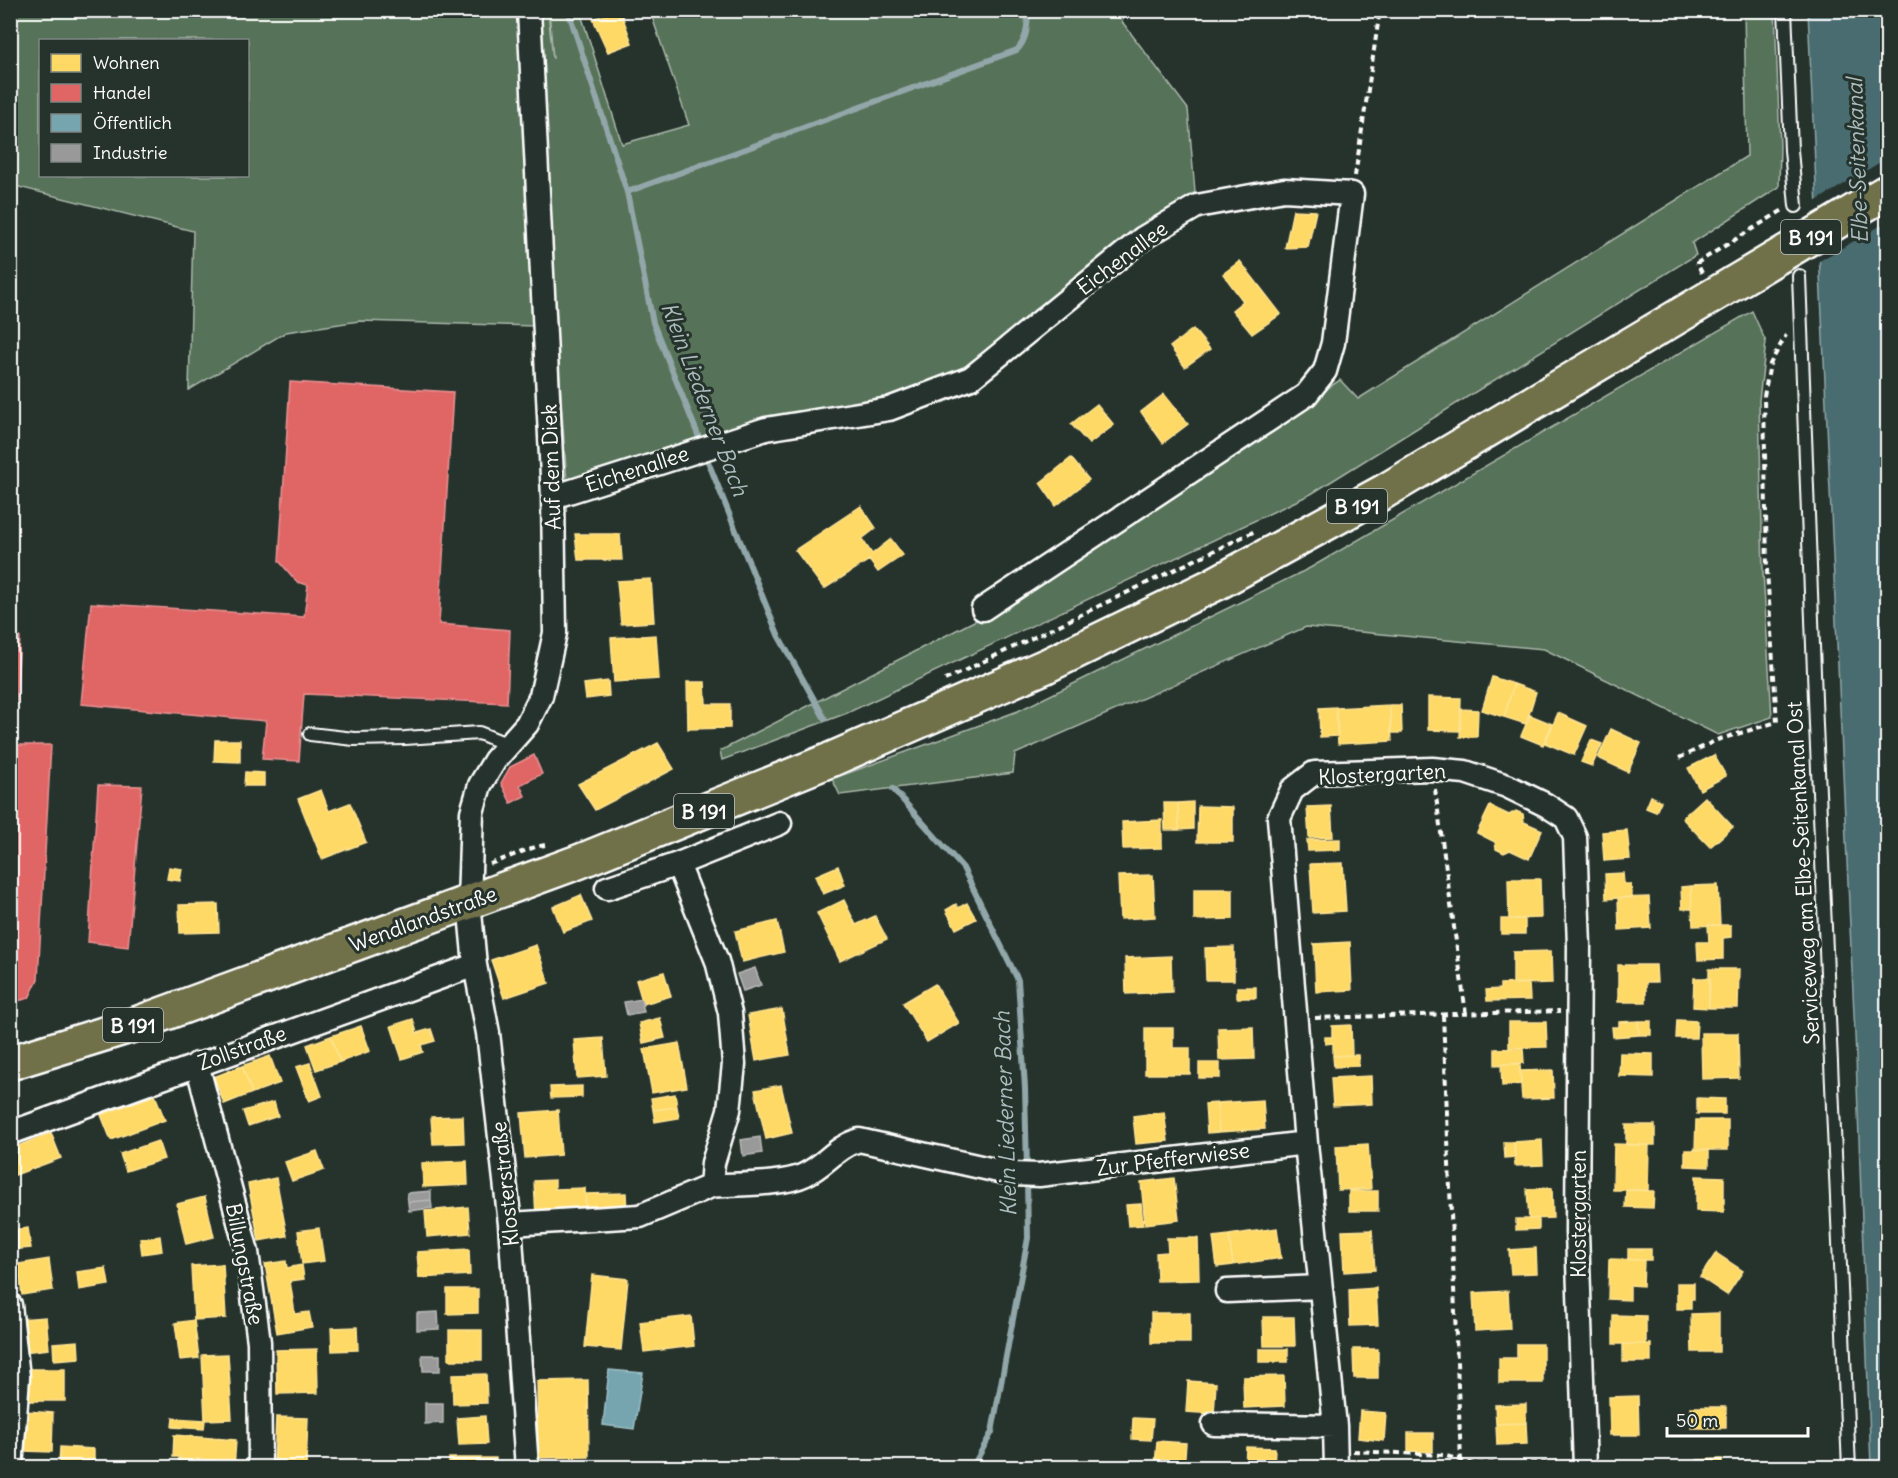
<svg xmlns="http://www.w3.org/2000/svg" width="1898" height="1478" font-family="Delius,sans-serif">
  <style>
    .green { fill: #577259; stroke: #abb8ac; stroke-width: 1.5; fill-rule: evenodd }
    .water { fill: #496c6f; stroke: #92a7a9; stroke-width: 1.5 }
    .pier { fill: #26332d }
    .homes { fill: #ffd966; stroke: #ffe494; stroke-width: 1.5 }
    .shops { fill: #e06666; stroke: #e99494; stroke-width: 1.5 }
    .public { fill: #76a5af; stroke: #9fc0c7; stroke-width: 1.5 }
    .industry { fill: #999; stroke: #b8b8b8; stroke-width: 1.5 }
    .lines { fill: none; stroke-linecap: round; stroke-linejoin: round }
    .stream { stroke: #92a7a9; stroke-width: 6 }
    .lane-casing { stroke: #fff; stroke-width: 16 }
    .street-casing { stroke: #fff; stroke-width: 27 }
    .primary-casing { stroke: #fff; stroke-width: 38 }
    .path { stroke: #fff; stroke-width: 4; stroke-dasharray: 6 4.5; stroke-linecap: butt }
    .lane { stroke: #26332d; stroke-width: 12 }
    .street { stroke: #26332d; stroke-width: 22 }
    .primary { stroke: #70704a; stroke-width: 33 }
    .primary-bridge-casing { stroke: #fff; stroke-width: 38; stroke-linecap: butt }
    .primary-bridge { stroke: #70704a; stroke-width: 33 }
    .labels { text-anchor: middle; dominant-baseline: central; stroke-width: 6; stroke-linejoin: round; paint-order: stroke }
    .shield { fill: #26332d; stroke: #bec2c0; stroke-width: 1.5 }
    .shield-label { font-size: 20px; font-weight: bold; fill: #fff }
    .street-label { font-size: 21px; fill: #fff; stroke: #26332d }
    .water-label { font-size: 22px; font-style: italic; fill: #adbdbe; stroke: #26332d }
  </style>
  <rect width="100%" height="100%" fill="#26332d"/>
  <filter id="ink" filterUnits="userSpaceOnUse"><feTurbulence type="fractalNoise" baseFrequency=".0167" numOctaves="2"/><feDisplacementMap in="SourceGraphic" scale="12" xChannelSelector="R" yChannelSelector="G"/><feConvolveMatrix kernelMatrix="1 2 1 2 8 2 1 2 1" color-interpolation-filters="sRGB"/></filter>
  <g filter="url(#ink)">
    <path class="green" d="M10,11H517L523,67L534,326L359,321L286,332L189,390L193,231L11,185ZM40,40H248V176H40Z
      M539,11H548L553,59L549,11H580L622,144L689,125L650,11H1114L1188,109L1195,192L1140,230L965,371L883,402L567,483L553,285Z
      M1744,11H1775L1780,147L1779,187L1692,243L1696,255L1311,494L847,713L722,760L720,751L984,616L1340,380L1358,399L1747,156Z
      M1752,311L1766,342L1759,400L1763,573L1772,717L1718,735L1544,649L1306,627L1015,754L1013,773L840,795L832,779L1018,711L1310,568Z"/>
    <path class="water" d="M1808,11H1887V1467H1871L1856,1057Z"/>
    <path class="pier" d="M1887,158V222L1816,263L1813,203Z"/>
    <path class="homes" d="M620,10L632,43L608,52L593,19Z
      M1293,210L1316,211L1308,247L1285,248Z
      M1240,261L1281,314L1252,334L1232,310L1243,301L1223,274Z
      M1193,329L1210,349L1185,367L1170,347Z
      M1164,394L1188,424L1163,443L1141,412Z
      M1097,404L1114,425L1089,444L1071,424Z
      M1071,458L1089,480L1056,506L1040,483Z
      M861,506L876,528L862,539L872,554L891,539L903,555L878,572L869,560L824,589L795,550Z
      M575,534H620L622,560H578Z
      M651,579L654,622L621,624L617,581Z
      M656,635L659,679L614,682L611,638Z
      M1492,677L1514,684L1504,717L1482,710Z
      M608,681L609,696L586,699L584,684Z
      M687,682H705L706,704H730V728L688,729Z
      M1514,684L1536,692L1526,724L1504,717Z
      M1428,697L1461,698L1460,731L1428,730Z
      M1390,705H1401L1402,733H1391Z
      M1390,705L1392,741L1338,744L1336,708Z
      M1336,707L1338,736L1320,737L1319,708Z
      M1461,709L1478,710L1477,737H1460Z
      M1558,713L1587,726L1574,755L1545,743Z
      M1530,715L1552,724L1543,745L1521,736Z
      M1611,729L1641,743L1628,772L1598,758Z
      M215,740H240V762L214,761Z
      M1591,740L1602,744L1592,766L1581,762Z
      M658,743L674,769L595,810L578,784Z
      M1714,755L1726,776L1700,790L1688,768Z
      M245,772L264,773V786H244Z
      M321,790L329,811L350,803L366,842L322,859L298,799Z
      M1651,796L1661,801L1656,812L1646,808Z
      M1705,797L1733,827L1710,847L1682,818Z
      M1193,802V829L1179,830L1178,803Z
      M1164,803H1178L1179,830H1165Z
      M1198,806L1233,807V842H1197Z
      M1331,806L1333,837L1309,838L1307,807Z
      M1490,806L1509,815L1516,811L1523,814L1524,822L1542,830L1529,859L1510,850L1504,853L1496,849L1495,842L1477,833Z
      M1162,820V848L1123,849L1122,822Z
      M1627,830L1630,859L1604,861L1602,832Z
      M1340,839V850L1308,851L1307,840Z
      M1343,863L1346,911L1313,913L1310,864Z
      M838,866L845,885L823,894L815,876Z
      M169,867L182,869L180,881L167,879Z
      M1623,873L1624,884H1631L1632,897L1606,899L1605,874Z
      M1153,875L1155,917L1120,919L1118,876Z
      M1508,879H1540L1541,918L1509,919Z
      M1718,885L1720,925L1693,926L1691,886Z
      M1691,886L1692,909H1682L1681,887Z
      M1194,889H1233V919L1194,920Z
      M581,895L592,921L563,932L553,907Z
      M1649,897L1651,928L1619,930L1618,898Z
      M844,900L856,925L875,916L887,939L840,961L817,913Z
      M967,903L976,919L956,929L946,910L956,904L958,908Z
      M218,904L219,932L180,933L179,905Z
      M1501,919H1525V934H1501Z
      M777,921L784,952L742,962L735,931Z
      M1708,925H1731V937L1723,938V959L1698,960L1697,942H1709Z
      M1350,942L1352,990L1316,992L1314,944Z
      M536,945L549,983L504,998L491,960Z
      M1234,947V980H1206L1205,948Z
      M1551,951L1552,983L1513,984V952Z
      M1171,956L1172,992L1126,994L1125,958Z
      M1618,965H1656L1657,982H1646V1002H1618Z
      M1709,969H1739L1738,1008H1709Z
      M664,972L671,996L643,1004L636,980Z
      M1694,978H1710L1709,1008L1693,1007Z
      M1529,983L1530,1000L1487,1001L1486,990L1500,989V984Z
      M935,984L959,1023L927,1042L903,1003Z
      M1237,987H1256V998H1237Z
      M782,1009L790,1055L756,1061L748,1015Z
      M660,1018L665,1038L643,1043L639,1023Z
      M413,1019L417,1033L431,1029L435,1041L421,1045L423,1052L402,1059L391,1026Z
      M1677,1020L1697,1021L1696,1038H1676Z
      M1638,1021L1639,1035L1613,1037L1612,1027H1619V1022Z
      M1638,1021H1651V1035H1639Z
      M1509,1022H1546L1547,1047L1509,1048Z
      M1351,1025L1352,1055L1333,1056V1043L1325,1044V1037H1332V1026Z
      M361,1026L370,1051L340,1062L331,1036Z
      M1253,1027L1254,1059L1219,1060L1218,1028Z
      M1145,1028H1173V1048H1190V1074H1145Z
      M1701,1033H1738L1739,1078L1702,1079Z
      M331,1036L340,1062L316,1070L307,1045Z
      M603,1038L606,1076L577,1078L574,1040Z
      M679,1043L687,1087L652,1093L644,1049Z
      M1523,1048L1524,1063L1495,1065V1049Z
      M1620,1053L1653,1054V1077L1619,1076Z
      M1352,1055H1358L1359,1066L1334,1067L1333,1056Z
      M270,1056L280,1083L252,1093L242,1066Z
      M310,1063L322,1096L309,1101L296,1067Z
      M1199,1063H1220V1078H1199Z
      M1501,1064H1520L1521,1084L1502,1086Z
      M242,1066L252,1093L224,1104L214,1077Z
      M1553,1070L1554,1098L1522,1099L1520,1071Z
      M1371,1076L1372,1104L1333,1106L1331,1078Z
      M781,1085L792,1133L766,1139L755,1090Z
      M582,1086V1097L551,1098L550,1087Z
      M675,1094L677,1107L653,1110L651,1098Z
      M155,1095L165,1120L111,1140L101,1115Z
      M1697,1098L1725,1099V1114H1697Z
      M1263,1100L1265,1129L1219,1132L1217,1103Z
      M274,1102L278,1116L248,1126L243,1111Z
      M1217,1103L1219,1132L1207,1133L1205,1104Z
      M677,1107L679,1118L655,1122L653,1110Z
      M558,1110L561,1155L525,1158L521,1113Z
      M1164,1112L1168,1141L1136,1144L1133,1116Z
      M463,1116L464,1143L433,1144L431,1117Z
      M1696,1120H1728V1150H1695Z
      M1626,1125H1655V1145H1626Z
      M51,1133L61,1158L10,1177V1149Z
      M1542,1140L1543,1165L1515,1166L1514,1142Z
      M158,1141L164,1159L126,1171L120,1154Z
      M1504,1142H1514L1515,1157L1505,1158Z
      M1368,1144L1371,1189L1338,1190L1336,1146Z
      M1614,1144L1649,1145L1648,1190H1613Z
      M1685,1150H1709V1167L1685,1166Z
      M317,1151L324,1170L292,1181L285,1162Z
      M467,1161L468,1185L423,1187L422,1163Z
      M1696,1176L1724,1177V1212L1696,1211Z
      M276,1178L287,1236L259,1241L248,1184Z
      M1174,1178L1179,1220L1145,1224L1141,1182Z
      M555,1180V1189L585,1188L586,1215L536,1217L534,1181Z
      M1552,1188L1553,1218L1529,1219L1527,1189Z
      M1626,1190L1654,1191L1653,1208L1625,1207Z
      M1349,1191H1378V1211H1349Z
      M626,1193L627,1213L586,1215L585,1194Z
      M205,1197L214,1237L186,1244L177,1204Z
      M1141,1204L1143,1225L1128,1226L1126,1205Z
      M468,1207L470,1233L427,1237L425,1211Z
      M1516,1219H1539V1229L1516,1230Z
      M28,1228L31,1248L10,1250V1230Z
      M319,1228L324,1261L302,1264L298,1231Z
      M1277,1228L1281,1258L1233,1265L1229,1235Z
      M1372,1230L1375,1270L1344,1272L1342,1231Z
      M1229,1235L1233,1265L1217,1267L1213,1237Z
      M160,1236L162,1251L142,1254L140,1239Z
      M1167,1238H1198L1199,1280L1157,1281L1156,1253L1168,1252Z
      M1536,1248L1537,1273L1511,1274L1509,1250Z
      M469,1249L470,1275L419,1278L417,1252Z
      M1628,1249H1651V1260H1628Z
      M1716,1253L1743,1271L1727,1295L1700,1277Z
      M49,1259L53,1290L22,1295L18,1264Z
      M1609,1259L1644,1260L1643,1286L1630,1285V1300L1608,1299Z
      M286,1261L287,1268L302,1265L304,1279L290,1281L295,1314L309,1312L312,1327L277,1333L265,1264Z
      M223,1264L226,1318L194,1320L191,1266Z
      M106,1268L109,1285L79,1290L77,1272Z
      M592,1275L628,1279L621,1350L585,1347Z
      M1677,1283H1694V1299H1691V1309H1677Z
      M1376,1288L1378,1325L1350,1326L1349,1290Z
      M447,1289H478V1313L447,1314Z
      M1508,1291L1510,1329L1475,1331L1473,1293Z
      M1151,1313H1190V1343H1151Z
      M1719,1313V1352H1692L1691,1314Z
      M1613,1315L1646,1316V1344H1613Z
      M691,1316L694,1346L644,1352L640,1322Z
      M46,1317L49,1349L23,1352L20,1319Z
      M1263,1317H1294L1295,1346H1264Z
      M194,1320L199,1358L180,1360L175,1323Z
      M357,1327L358,1350L332,1351L331,1328Z
      M449,1330H482V1360H449Z
      M78,1341L79,1358L54,1360L53,1343Z
      M1517,1344H1543V1383H1499V1358H1517Z
      M1623,1344H1651V1362H1623Z
      M317,1349L318,1393L277,1394L276,1350Z
      M1259,1349H1288V1362H1259Z
      M1353,1349H1378V1378H1354Z
      M228,1354L232,1419L205,1420L202,1355Z
      M24,1369H65V1401H24Z
      M486,1374L487,1403L453,1404L452,1375Z
      M1284,1376L1285,1406L1244,1408L1243,1377Z
      M588,1380L589,1457L538,1458L537,1381Z
      M1188,1381L1216,1383L1214,1414L1186,1412Z
      M1638,1396L1639,1435H1610L1609,1397Z
      M1526,1404V1423L1496,1424L1495,1405Z
      M1691,1407H1726V1428H1691Z
      M25,1411L53,1413L52,1452L23,1451Z
      M1360,1411L1386,1413L1384,1441L1358,1438Z
      M485,1416L487,1444L459,1445L457,1418Z
      M276,1417L308,1418L306,1468H274Z
      M173,1418L205,1420L204,1429L172,1427Z
      M1133,1418L1153,1419L1151,1440L1132,1439Z
      M1526,1423L1527,1444L1497,1445L1496,1424Z
      M1408,1433H1433V1452L1408,1451Z
      M174,1435L236,1440L234,1468H209L210,1460L195,1459L194,1468H178L179,1457H173Z
      M1157,1441L1186,1443L1184,1468L1155,1466Z
      M60,1447L94,1449V1466L59,1464Z
      M1246,1447L1275,1448L1274,1468H1245Z
      M449,1458H463V1468H449Z
      M463,1458H496V1468H463Z
      M1722,1459V1468H1697V1460Z
      M1639,1465L1640,1468H1613V1466Z"/>
    <path class="shops" d="M290,382L453,392L439,624L510,630L507,703L304,694L299,761L262,759L266,721L81,704L91,603L304,617L308,585L297,582L279,561Z
      M10,636L20,637L16,704L10,703Z
      M10,745H51L38,979L29,998L10,1003Z
      M534,755L542,774L520,785L525,796L511,803L501,783L510,767Z
      M98,785L142,786L128,947L88,942Z"/>
    <path class="public" d="M609,1370L643,1373L634,1429L603,1425Z
      M681,1460L708,1464L712,1461L716,1465L712,1468H679Z"/>
    <path class="industry" d="M755,968L761,985L743,991L737,974Z
      M641,999L644,1012L627,1015L624,1002Z
      M760,1137L762,1153L743,1156L741,1140Z
      M431,1191V1200L408,1202L407,1193Z
      M431,1200L432,1208L409,1211L408,1202Z
      M438,1312L439,1329L417,1330V1313Z
      M422,1355H440V1371H423Z
      M425,1403H443V1423L425,1424Z"/>
    <g class="lines">
      <path class="stream" d="M568,10L627,192L653,323L702,445
        M627,192L1017,50C1028,38 1027,26 1028,10
        M705,454L778,635L825,719
        M893,789L963,868L1018,980L1025,1088L1027,1169
        M972,1468L992,1432L1028,1238L1027,1179"/>
      <g class="lane-casing">
        <path id="lane" d="M1785,10L1791,150L1796,206
          M1799,276L1816,725L1849,1468
          M310,734L354,739L405,738L479,733L509,745"/>
      </g>
      <g class="street-casing">
        <path id="street" d="M553,497L766,429L889,409L971,378L1143,238L1197,206L1284,190L1352,194L1333,343L1325,371L1306,395L983,609
          M607,888L678,864
          M197,1064L247,1252L259,1342L260,1468
          M10,1133L475,965
          M711,1186C735,1184 784,1185 804,1175C826,1165 834,1148 859,1140L1012,1174L1039,1175L1306,1143
          M510,1224L640,1216L711,1186L713,1163L729,1110L734,1064L730,1013L717,961L678,864L780,823
          M1227,1291L1320,1287
          M10,1305L18,1377L11,1468
          M1214,1424L1335,1426
          M527,1468L510,1224L488,1033L475,965L469,902L472,812L480,785L495,760L527,724L541,696L555,633L553,497L529,10
          M1336,1468L1335,1426L1306,1143L1279,818L1292,790L1314,773L1432,769L1465,772L1507,786L1546,805L1566,818L1575,837L1579,946L1577,1232L1585,1468"/>
      </g>
      <g class="primary-casing">
        <path id="primary" d="M10,1063L133,1025L578,862L830,760L1046,666L1215,584L1385,491L1734,283"/>
      </g>
      <path class="path" d="M1355,176L1380,10
        M1702,273L1697,263L1783,210
        M945,680L1255,531
        M1679,758L1717,740L1777,722L1767,571L1764,396L1770,364L1786,335
        M1435,789L1466,1014
        M490,864L535,847L545,845
        M1443,1015L1461,1461
        M1315,1018L1560,1011
        M1353,1451L1443,1455L1473,1464L1566,1463"/>
      <use href="#lane" class="lane"/>
      <use href="#street" class="street"/>
      <use href="#primary" class="primary"/>
      <g class="primary-bridge-casing">
        <path id="primary-bridge" d="M1734,283L1888,191"/>
      </g>
      <use href="#primary-bridge" class="primary-bridge"/>
    </g>
  </g>
  <g class="labels">
    <g class="shield">
      <rect x="1781" y="220" width="60" height="34" rx="4.5"/>
      <rect x="1327" y="489" width="60" height="34" rx="4.5"/>
      <rect x="674" y="794" width="60" height="34" rx="4.5"/>
      <rect x="103" y="1008" width="60" height="34" rx="4.5"/>
    </g>
    <g class="shield-label">
      <text x="1811" y="237">B 191</text>
      <text x="1357" y="506">B 191</text>
      <text x="704" y="811">B 191</text>
      <text x="133" y="1025">B 191</text>
    </g>
    <g class="street-label">
      <text transform="translate(1122 258) rotate(-37)">Eichenallee</text>
      <text transform="translate(551 467) rotate(-92)">Auf dem Diek</text>
      <text transform="translate(637 469) rotate(-18)">Eichenallee</text>
      <text transform="translate(1382 774) rotate(-3)">Klostergarten</text>
      <text transform="translate(1803 873) rotate(-93)">Serviceweg am Elbe-Seitenkanal Ost</text>
      <text transform="translate(423 919) rotate(-20)">Wendlandstraße</text>
      <text transform="translate(242 1048) rotate(-20)">Zollstraße</text>
      <text transform="translate(1173 1159) rotate(-7)">Zur Pfefferwiese</text>
      <text transform="translate(505 1184) rotate(-96)">Klosterstraße</text>
      <text transform="translate(1578 1214) rotate(-90)">Klostergarten</text>
      <text transform="translate(245 1264) rotate(79)">Billungstraße</text>
    </g>
    <g class="water-label">
      <text transform="translate(1857 161) rotate(-92)">Elbe-Seitenkanal</text>
      <text transform="translate(705 399) rotate(69)">Klein Liederner Bach</text>
      <text transform="translate(1005 1114) rotate(-92)">Klein Liederner Bach</text>
    </g>
  </g>
  <rect width="1898" height="1478" fill="none" stroke="#26332d" stroke-width="36"/>
  <rect x="18" y="18" width="1862" height="1442" fill="none" stroke="#fff" stroke-width="2" filter="url(#ink)"/>
  <rect x="39" y="39" width="210" height="138" fill="#26332d" stroke="#7d8581" stroke-width="1.5"/>
  <rect x="51" y="54" width="30" height="18" fill="#ffd966" stroke="#7d8581" stroke-width="1.5"/>
  <text x="93" y="69" font-size="18" fill="#ffffff">Wohnen</text>
  <rect x="51" y="84" width="30" height="18" fill="#e06666" stroke="#7d8581" stroke-width="1.5"/>
  <text x="93" y="99" font-size="18" fill="#ffffff">Handel</text>
  <rect x="51" y="114" width="30" height="18" fill="#76a5af" stroke="#7d8581" stroke-width="1.5"/>
  <text x="93" y="129" font-size="18" fill="#ffffff">Öffentlich</text>
  <rect x="51" y="144" width="30" height="18" fill="#999999" stroke="#7d8581" stroke-width="1.5"/>
  <text x="93" y="159" font-size="18" fill="#ffffff">Industrie</text>
  <path d="M1667 1427v9h141v-9" fill="none" stroke="#ffffff" stroke-width="3"/>
  <text x="1676" y="1427" font-size="18" fill="#ffffff" stroke="#26332d" stroke-width="4.5" paint-order="stroke">50 m</text>
</svg>
